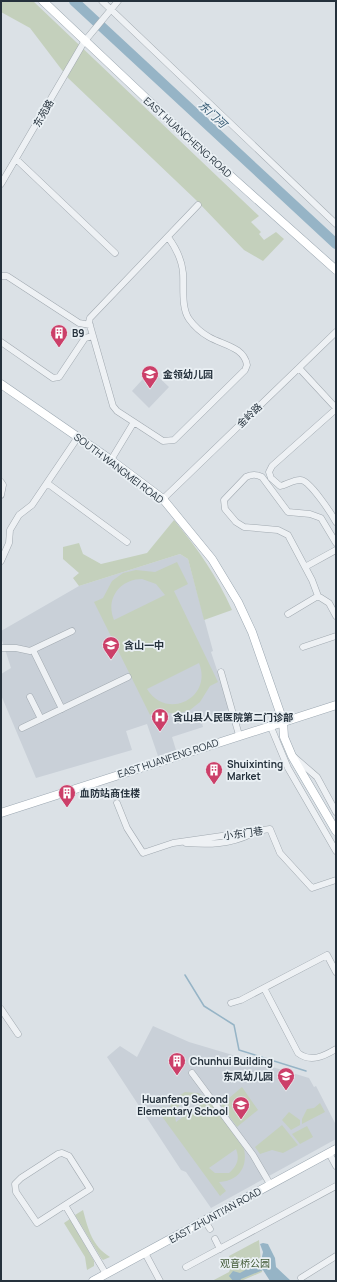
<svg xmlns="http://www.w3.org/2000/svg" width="337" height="1282" font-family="Manrope,'Noto Sans SC',sans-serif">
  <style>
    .built { fill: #c9d0d8 }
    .green { fill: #c4d0bc; fill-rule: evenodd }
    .water { fill: #96b4c6 }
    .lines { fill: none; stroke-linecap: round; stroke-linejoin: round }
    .stream { stroke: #96b4c6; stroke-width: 1.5 }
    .river { stroke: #96b4c6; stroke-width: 10 }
    .minor-casing { stroke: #a1a9b0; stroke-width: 7 }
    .major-casing { stroke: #9ba7b1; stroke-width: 9 }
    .minor { stroke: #eef1f4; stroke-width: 6 }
    .major { stroke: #fff; stroke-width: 8 }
    .labels { text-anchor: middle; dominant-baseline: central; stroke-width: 3.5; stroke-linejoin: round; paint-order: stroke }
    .street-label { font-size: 10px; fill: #25313c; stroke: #eaf0f4 }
    .poi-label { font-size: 10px; font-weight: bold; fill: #25313c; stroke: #eaf0f4; text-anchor: start }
    .park-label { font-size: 10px; fill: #3f5733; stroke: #eaf0f4 }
    .water-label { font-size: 11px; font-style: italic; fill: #30556f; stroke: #eaf0f4 }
  </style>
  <rect width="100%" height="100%" fill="#dbe1e6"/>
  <path class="built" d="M151,370L169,387L149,408L132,391Z
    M180,554L188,559L213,651L211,652L230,709L201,719L203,727L172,737L176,750L158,756L147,724L126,731L132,750L36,778L1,695V674L11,668L1,637V631L79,586Z
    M153,1026L189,1042L309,1078L314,1087L316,1086L336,1125V1139L211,1208L186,1172L181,1170L107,1057L120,1046L137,1057Z"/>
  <path class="green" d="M1,1H33L259,216L251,222L261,232L259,234L264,240L276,232L284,239L263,261L244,250L196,200L68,78L30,28L1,12Z
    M174,520C197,548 217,576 232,610L204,620L188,559L180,554L79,586L73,578L79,573L63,559V547L79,543L83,554L101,564L147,553Z
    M177,562L188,584L174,591L218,682L210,686L200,702L190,710L177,714L158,711L150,715L94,602L103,598L112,581L123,573L136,570L155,572ZM142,579L156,584L165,595L114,620C105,599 120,579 142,579ZM199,663C213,698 167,721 147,689Z
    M242,1087L258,1110L237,1127L221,1105Z
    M185,1092L198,1093L209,1099L244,1149C248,1168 238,1181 219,1182L226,1191L220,1196L158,1111L164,1106L168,1111L174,1099ZM192,1100L202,1103L176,1122C173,1110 179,1101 192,1100ZM236,1149C240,1159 237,1166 229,1173H215L209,1168Z
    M320,1103L325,1112L302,1124V1119L307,1109L314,1108Z
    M289,1112L300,1120V1125L291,1130L282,1120Z
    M282,1125L298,1145L283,1153L272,1150L260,1154L255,1147Z
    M307,1126L313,1137L300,1144L292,1134Z
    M83,1210C88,1229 92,1246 110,1257L103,1260L101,1258L75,1215Z
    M70,1219L94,1261V1266L87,1270L85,1257L64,1223Z
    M259,1240L262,1272L241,1281H212L229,1272L232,1265L229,1256Z"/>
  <path class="water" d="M263,1243L268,1244L275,1258L276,1267L291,1281H270L263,1270L241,1279L240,1281H233L229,1276L233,1271L240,1273L261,1261L263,1252L260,1244Z"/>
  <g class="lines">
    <path class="stream" d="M185,975L204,1006L234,1025L239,1050L306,1071"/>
    <path class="river" d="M74,1L336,244"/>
    <g class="minor-casing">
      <path id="minor" d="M102,1L336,224
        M16,159L115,253
        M1,184L84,42L118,1
        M168,237C176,248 182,260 183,273C184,286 181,308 189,319C194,326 202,333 209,337C223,345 244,347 247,365L245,370L174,440L163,441L117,411L113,406L89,322L90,318L198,205
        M1,276H7L79,323L90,325
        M1,342L53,378L59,377L85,338L93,336
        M299,368L336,408
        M336,409L272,466L269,472L271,478L280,486C287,485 294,479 301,480C310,481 331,513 336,522
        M111,460L134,422
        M1,482L3,485L1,495
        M47,483L127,542
        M163,499L336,332
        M336,543L321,518L310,514L288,512L262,477C256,474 252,474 246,477L224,500L225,509L236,522L244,527L278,530L288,535L312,580L318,596L329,603L336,616
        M1,561L9,543L10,530L19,515L32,505L78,437
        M305,567L336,550
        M288,614L318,596
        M303,647L336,636
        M1,648H16L30,651L72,631
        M33,650L62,709
        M221,672L239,735
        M30,697L41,719
        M270,725L288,768L336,851
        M22,728L128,677
        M294,757L317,777L336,812
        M117,803L127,828L143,853L173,843L270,829L280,853L312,888L336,880
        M186,843C210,845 230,844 251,834
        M264,988L298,1053C311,1063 324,1056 336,1049
        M231,1003L241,1000L327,955L336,972
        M1,1009L18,1034
        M192,1073L253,1155L270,1184
        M62,1153L69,1156L90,1189L37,1223L16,1192L15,1184L21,1178L58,1154Z
        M329,1153L336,1166
        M65,1205L106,1274
        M205,1221L210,1229
        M215,1239L220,1249
        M145,1253L160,1281
        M186,1267L336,1186
        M301,1278L336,1256"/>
    </g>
    <g class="major-casing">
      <path id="major" d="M43,1L186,136L336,270
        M1,384L111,460L163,499L212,559L238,602L252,632L283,721L284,737L292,756L336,831
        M1,813L336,705
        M93,1281L336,1149"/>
    </g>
    <use href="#minor" class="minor"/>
    <use href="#major" class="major"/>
  </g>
  <defs>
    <g id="building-pin" transform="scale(0.9)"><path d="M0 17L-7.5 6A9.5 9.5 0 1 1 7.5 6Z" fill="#cc3f69" stroke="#eaf0f4"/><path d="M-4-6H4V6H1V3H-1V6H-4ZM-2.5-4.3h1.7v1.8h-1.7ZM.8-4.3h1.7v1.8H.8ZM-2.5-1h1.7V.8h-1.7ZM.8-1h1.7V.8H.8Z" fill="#fff"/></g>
    <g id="school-pin" transform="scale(0.9)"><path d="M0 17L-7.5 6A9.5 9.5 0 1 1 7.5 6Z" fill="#cc3f69" stroke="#eaf0f4"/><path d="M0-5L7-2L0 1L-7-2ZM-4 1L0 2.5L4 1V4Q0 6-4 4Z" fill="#fff"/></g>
    <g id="hospital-pin" transform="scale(0.9)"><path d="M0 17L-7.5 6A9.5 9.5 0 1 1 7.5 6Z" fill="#cc3f69" stroke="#eaf0f4"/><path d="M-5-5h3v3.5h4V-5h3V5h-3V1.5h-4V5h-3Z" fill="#fff"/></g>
  </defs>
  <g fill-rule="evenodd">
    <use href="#building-pin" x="59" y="333"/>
    <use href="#school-pin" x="150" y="374"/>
    <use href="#school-pin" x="111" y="645"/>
    <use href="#hospital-pin" x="160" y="717"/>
    <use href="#building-pin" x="214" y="770"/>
    <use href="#building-pin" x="67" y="793"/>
    <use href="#building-pin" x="177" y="1061"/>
    <use href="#school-pin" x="286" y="1076"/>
    <use href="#school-pin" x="241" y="1105"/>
  </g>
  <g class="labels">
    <g class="street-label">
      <text transform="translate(43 113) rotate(-60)">东苑路</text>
      <text transform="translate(188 137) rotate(42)">EAST HUANCHENG ROAD</text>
      <text transform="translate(249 415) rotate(-44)">金岭路</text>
      <text transform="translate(119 468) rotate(37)">SOUTH WANGMEI ROAD</text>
      <text transform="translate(168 758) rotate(-18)">EAST HUANFENG ROAD</text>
      <text transform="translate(243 833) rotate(-8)">小东门巷</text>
      <text transform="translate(215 1215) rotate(-29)">EAST ZHUNTI'AN ROAD</text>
    </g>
    <g class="poi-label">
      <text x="72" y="333">B9</text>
      <text x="163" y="374">金领幼儿园</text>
      <text x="124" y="645">含山一中</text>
      <text x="173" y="717">含山县人民医院第二门诊部</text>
      <text x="227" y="764">Shuixinting<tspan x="227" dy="12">Market</tspan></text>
      <text x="80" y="793">血防站商住楼</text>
      <text x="190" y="1061">Chunhui Building</text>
      <text x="273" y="1076" text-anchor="end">东风幼儿园</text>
      <text x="228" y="1099" text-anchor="end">Huanfeng Second<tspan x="228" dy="12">Elementary School</tspan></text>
    </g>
    <g class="park-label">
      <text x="245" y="1263">观音桥公园</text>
    </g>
    <g class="water-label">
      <text transform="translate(213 114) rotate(43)">东门河</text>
    </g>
  </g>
  <rect width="337" height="1282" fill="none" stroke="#25313c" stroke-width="4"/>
</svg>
